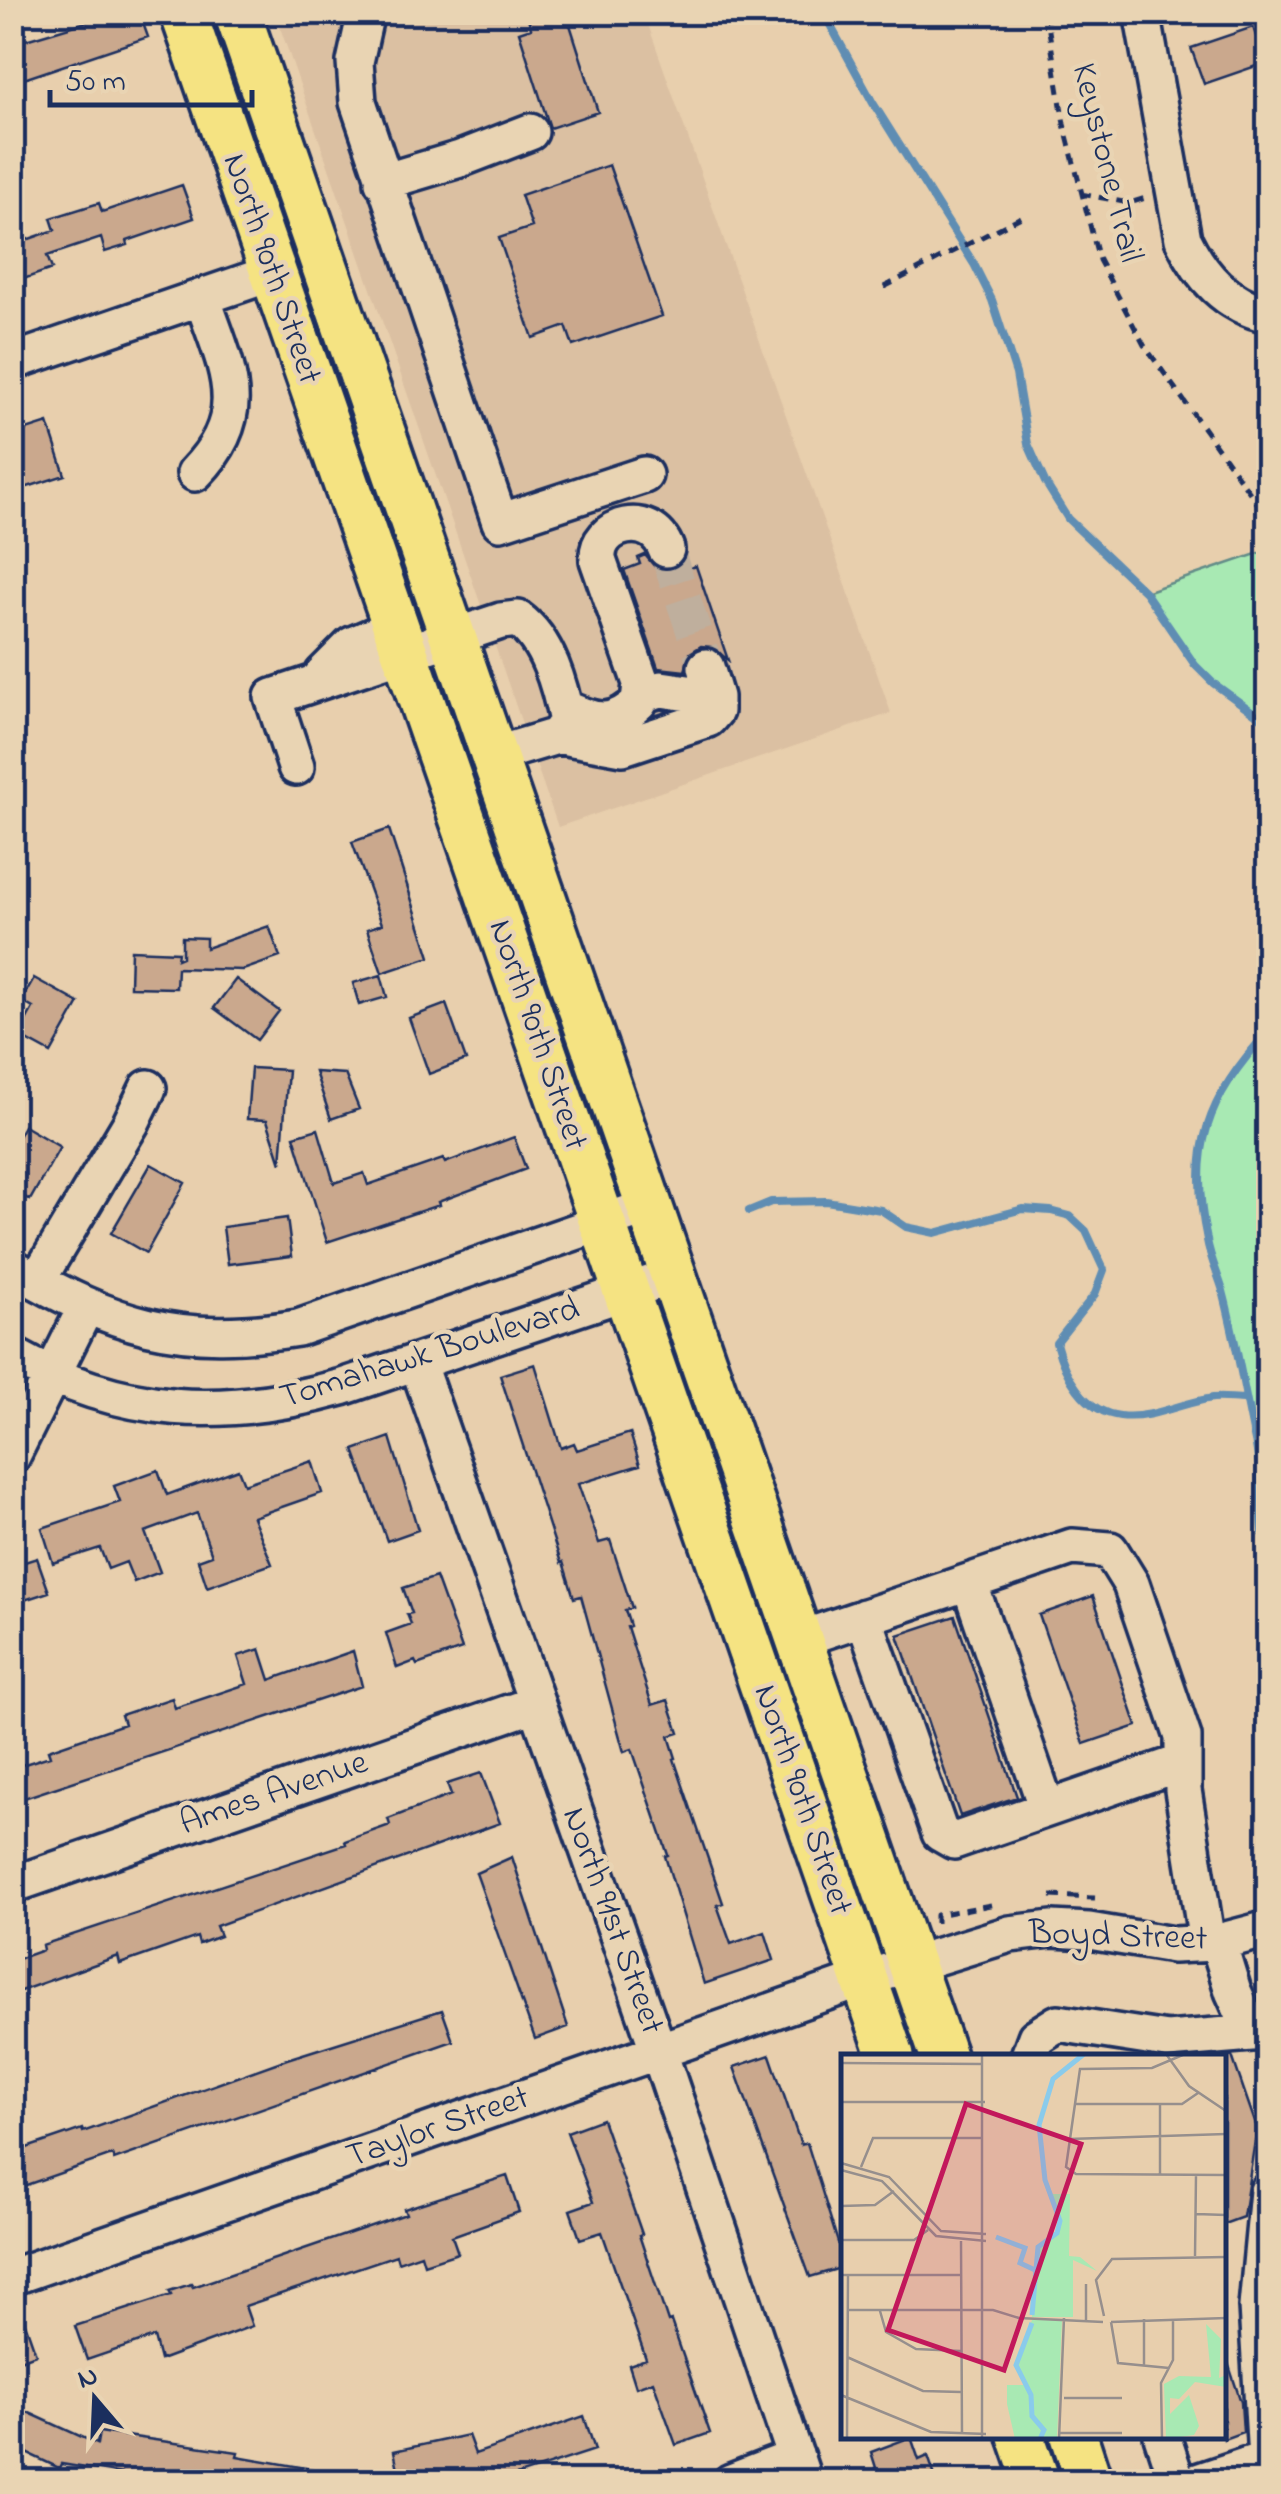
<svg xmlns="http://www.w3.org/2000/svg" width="1281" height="2494" font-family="'Indie Flower',sans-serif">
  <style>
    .built { fill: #dbc0a2 }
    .green { fill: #a8e9b3; stroke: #628c88; stroke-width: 2.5 }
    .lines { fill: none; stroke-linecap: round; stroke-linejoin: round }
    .stream { stroke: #5e8db3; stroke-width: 8 }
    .building { fill: #caa88d; stroke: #1b2f5e; stroke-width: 2.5 }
    .minor-tunnel { stroke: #bfaf9d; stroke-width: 35; stroke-dasharray: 35 18; stroke-linecap: butt }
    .minor-casing { stroke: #1b2f5e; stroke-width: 42 }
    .major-casing { stroke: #1b2f5e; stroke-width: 52 }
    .path { stroke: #1b2f5e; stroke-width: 5; stroke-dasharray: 10 8; stroke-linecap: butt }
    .minor { stroke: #e9d4b3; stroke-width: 35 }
    .major { stroke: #f5e382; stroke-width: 45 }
    .labels { text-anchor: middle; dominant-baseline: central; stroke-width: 9; stroke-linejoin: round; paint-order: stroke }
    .street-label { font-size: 35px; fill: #1b2f5e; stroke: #e9d4b3 }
    .inset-river { fill: none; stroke: #8acbeb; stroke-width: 5 }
    .inset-road { fill: none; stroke: #968f8d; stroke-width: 2.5 }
    .view { fill: #c2185b; fill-opacity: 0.15; stroke: #c2185b; stroke-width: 5 }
    .inset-edge { fill: none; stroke: #1b2f5e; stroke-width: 5 }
  </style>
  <rect width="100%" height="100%" fill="#e8cfad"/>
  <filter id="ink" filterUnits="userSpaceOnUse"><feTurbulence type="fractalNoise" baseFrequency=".01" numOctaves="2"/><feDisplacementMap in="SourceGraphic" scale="20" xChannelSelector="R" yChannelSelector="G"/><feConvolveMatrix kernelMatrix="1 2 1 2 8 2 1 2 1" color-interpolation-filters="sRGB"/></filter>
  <g filter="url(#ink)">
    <path class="built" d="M275,13H644L891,713L558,827Z"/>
    <path class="green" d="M1268,550V723L1213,683L1195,665L1145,592Z
      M1268,1032V1561C1258,1522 1264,1481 1255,1441C1244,1391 1236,1340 1223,1291C1218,1274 1210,1258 1207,1240C1188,1150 1206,1099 1268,1032Z"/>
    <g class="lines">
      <path class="stream" d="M823,12L873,103L974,264L992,300L1016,374L1028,444L1045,482L1068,519L1145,592L1195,665L1213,683L1268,723
        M1268,1032C1206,1099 1188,1150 1207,1240C1210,1258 1218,1274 1223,1291C1236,1340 1244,1391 1255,1441C1264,1481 1258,1522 1268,1561
        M749,1211L771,1202L826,1201L881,1210L906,1227L935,1233L1023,1209L1051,1211L1070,1216L1086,1231L1104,1270L1095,1294L1056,1343C1064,1374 1084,1412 1120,1416C1151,1420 1183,1402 1213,1398C1223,1397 1234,1399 1245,1399"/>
    </g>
    <path class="building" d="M98,12H139L148,37L12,83V44L100,18Z
      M526,12H566L598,112L550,128L519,32L531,28Z
      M1253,27L1265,63L1204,84L1191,48Z
      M609,165L662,316L573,346L566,326L533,338L499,238L532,227L521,195Z
      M182,185L194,218L127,241L128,245L105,252L101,238L47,256L52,269L12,283V245L55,230L51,218L99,203L102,212Z
      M48,423L65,475L12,492V440L19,438L17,433Z
      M645,555L655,567L665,570L682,562L685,569L696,566L728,660L712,647L701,646L690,653L685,671L658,668L624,570L640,564L638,558Z
      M389,829L430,957L382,973L367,929L382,924L352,842Z
      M269,926L280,957L243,970L177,968L176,988L130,987L131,950L178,952L177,959L182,957V937L206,938V948Z
      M381,975L387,997L359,1005L353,983Z
      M34,978L79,1003L51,1053L18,1035L33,1008L21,1001Z
      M236,979L279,1011L257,1040L214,1008Z
      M446,1004L466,1060L429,1074L409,1018Z
      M251,1068L288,1070L281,1163L267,1120L247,1119Z
      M315,1072L345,1074L359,1109L331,1119Z
      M24,1126L60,1147L30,1200L12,1190V1147Z
      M318,1129L334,1183L364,1173L368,1185L443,1159L445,1163L514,1137L526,1169L438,1202L439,1205L327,1242L294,1136Z
      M151,1164L185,1183L146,1253L111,1233Z
      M287,1218L292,1256L228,1264L223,1227Z
      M535,1364L561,1448L574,1443L577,1450L630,1433L640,1465L578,1484L599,1543L610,1540L632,1608L625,1610L630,1626L627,1627L652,1705L668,1700L679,1733L669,1736L676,1758L674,1759L723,1903L717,1905L731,1944L765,1932L774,1960L704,1984L665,1856L668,1855L632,1749L624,1752L581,1596L574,1598L563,1562L561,1563L500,1375Z
      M390,1437L418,1530L387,1541L354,1450Z
      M312,1461L322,1493L253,1517L272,1564L207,1587L198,1560L212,1555L197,1513L145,1532L160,1572L134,1582L126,1562L108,1569L100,1548L53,1563L42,1528L120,1502L114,1486L158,1470L167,1495L238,1469L244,1484Z
      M37,1558L49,1592L12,1604V1566Z
      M436,1577L462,1649L417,1665L415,1661L397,1668L386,1633L411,1624L407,1614L412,1613L403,1588Z
      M1093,1596L1137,1726L1084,1744L1039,1615Z
      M955,1616L1017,1797L960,1816L898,1635Z
      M260,1649L270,1680L353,1651L362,1686L12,1802V1768L50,1756L48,1750L124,1724L121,1715L172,1698L175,1708L247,1684L238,1656Z
      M481,1773L500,1823L216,1926L220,1936L199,1944L197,1937L120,1964L118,1956L12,1994V1961L43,1950L42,1945L346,1844L345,1841L390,1825L388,1819L451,1795L447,1784Z
      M512,1857L568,2027L535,2039L476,1873Z
      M442,2010L453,2041L114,2160L112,2155L12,2190V2153L82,2129L83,2132L287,2059Z
      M770,2055L801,2145L807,2143L844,2262V2267L810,2277L734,2067Z
      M1232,2056L1257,2128L1243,2217L1224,2224V2057Z
      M602,2119L642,2234L639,2235L668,2322L671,2321L710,2433L676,2445L653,2381L636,2387L629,2365L646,2359L602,2232L580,2239L570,2210L593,2202L567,2132Z
      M507,2176L519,2212L452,2236L458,2253L424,2264L421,2254L398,2262L396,2255L245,2306L252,2326L160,2360L154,2337L87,2360L75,2326L171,2295L169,2291L191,2284L193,2287L406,2214L404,2209Z
      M16,2297L36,2354L12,2363V2298Z
      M1227,2360L1241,2402L1243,2432L1224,2439V2361Z
      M12,2405L97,2444L99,2432L238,2452L237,2456L318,2470L317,2482H141V2477L61,2464L59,2468L12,2446Z
      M584,2416L595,2450L497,2482H401L394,2451L468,2435L475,2454Z
      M911,2437L919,2460L928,2456L937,2482H866V2478L878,2474L871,2452Z"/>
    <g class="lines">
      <path class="minor-tunnel" d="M666,549L706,667"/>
      <g class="minor-casing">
        <path id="minor" d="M366,12L355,62L358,102L500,522L644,475
          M1142,12L1183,239C1201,276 1226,305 1268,314
          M383,182L460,159L530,132
          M12,362L272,273
          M195,473C255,412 225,366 202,297
          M323,674L352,645L396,626
          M640,695L661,689L715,697
          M564,708C596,722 612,728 639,702L641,683L598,560C595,523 652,510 666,549
          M561,736L623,747L708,719L715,711V697L706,667
          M296,767L273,697L501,621L518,619C548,641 560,686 567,722L557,736L494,755
          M12,1267C114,1326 180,1347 298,1328L650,1206
          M37,1281L131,1123L148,1088
          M12,1355C121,1416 224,1420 342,1387L673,1276
          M417,1362L659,2052L804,2482
          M12,1456L86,1307
          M969,1582L1047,1809
          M864,1617L940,1833L954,1841L1183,1762
          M800,1639L1072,1547L1110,1550L1131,1584L1183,1737V1790L1207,1943
          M12,1885L535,1704
          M1029,2056L1036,2037L1058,2023L1167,2040L1252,2033L1233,1991L1218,1942
          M12,2277L864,1979L1010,1934L1052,1929L1089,1931L1173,1945L1215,1943L1268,1929
          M1162,2436L1177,2482
          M731,2482L796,2457
          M1197,2482L1266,2459L1257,2307L1268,2191"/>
      </g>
      <g class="major-casing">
        <path id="major" d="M183,12L891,2056
          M237,12L943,2056
          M1021,2436L1037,2482
          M1074,2436L1089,2482"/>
      </g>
      <path class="path" d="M1046,12L1064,124L1099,260L1144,345L1268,518
        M1081,194L1129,203L1146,198
        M884,287L1023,216
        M1051,1896L1095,1898
        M936,1923V1915L996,1904"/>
      <use href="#minor" class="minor"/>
      <use href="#major" class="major"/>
    </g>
  </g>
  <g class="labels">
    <g class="street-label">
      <text transform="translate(1106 163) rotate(76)">Keystone Trail</text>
      <text transform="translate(271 269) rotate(71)">North 90th Street</text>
      <text transform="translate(537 1035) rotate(71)">North 90th Street</text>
      <text transform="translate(430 1354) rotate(-17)">Tomahawk Boulevard</text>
      <text transform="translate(274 1794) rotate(-19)">Ames Avenue</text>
      <text transform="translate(802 1800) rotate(71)">North 90th Street</text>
      <text transform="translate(612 1921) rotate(70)">North 91st Street</text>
      <text transform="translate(1118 1937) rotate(2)">Boyd Street</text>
      <text transform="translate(438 2128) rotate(-19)">Taylor Street</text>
    </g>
  </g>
  <g transform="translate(841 2054)">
    <rect width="385" height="385" fill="#e8cfad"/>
    <path d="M210,140H229L228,202L239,203L256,217L232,206V263H191L197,193L219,174ZM191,266H221L216,385H174L166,350V331H183L175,307ZM365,270L380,285L378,324L385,321V333L354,328L338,345L329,344V360L348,341L358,372L353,381L325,385L323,330L338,322L370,323Z" fill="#a8e9b3"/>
    <path class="inset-river" d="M155,183L184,194L179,209L194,216M191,261L197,193L216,179L219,167L204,126L198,71L212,25L243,0M191,269L175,311L190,341L191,362L203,376L199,385"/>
    <path class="inset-road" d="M141,0V385M325,0L348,32L385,57M344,0L311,14L239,15L225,113L235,120L385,121M0,9L141,10M0,48H144M233,50H341L357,39M228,85L385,80M0,109L48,123L100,177L145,180M20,113L32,84H141M0,116L41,127L95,182L145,187M319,120V50M0,152L34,151L53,137M355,160L385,161M0,186H73L87,176M120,187L121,380M354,202L355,121M0,221H120M6,256H152L178,264L262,268M39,257L45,278L75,295L120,297M263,262L255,226L271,205L385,203M303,265V312M245,266V230M270,268L385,264M270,268L277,309L328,314M6,303L82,337L120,338M0,341L90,378L145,380M223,344H281M219,379H281M6,385L7,221M218,385L223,264M321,385L320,329L332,306V265"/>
    <path class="view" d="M125,50L240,90L163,316L47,276Z"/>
    <rect width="385" height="385" class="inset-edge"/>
  </g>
  <rect width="1281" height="2494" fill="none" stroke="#e9d4b3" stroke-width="50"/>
  <rect x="25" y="25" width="1231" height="2444" fill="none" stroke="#1b2f5e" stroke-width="4" filter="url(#ink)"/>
  <g transform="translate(95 2399) rotate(341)" stroke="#e9d4b3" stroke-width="8" paint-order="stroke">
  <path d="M0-8L18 38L0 25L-18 38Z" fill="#1b2f5e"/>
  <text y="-15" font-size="28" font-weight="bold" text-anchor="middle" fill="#1b2f5e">N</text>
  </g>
  <path d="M50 90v15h202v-15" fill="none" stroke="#1b2f5e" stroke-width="5"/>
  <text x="65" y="90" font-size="30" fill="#1b2f5e" stroke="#e9d4b3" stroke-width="8" paint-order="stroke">50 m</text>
</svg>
